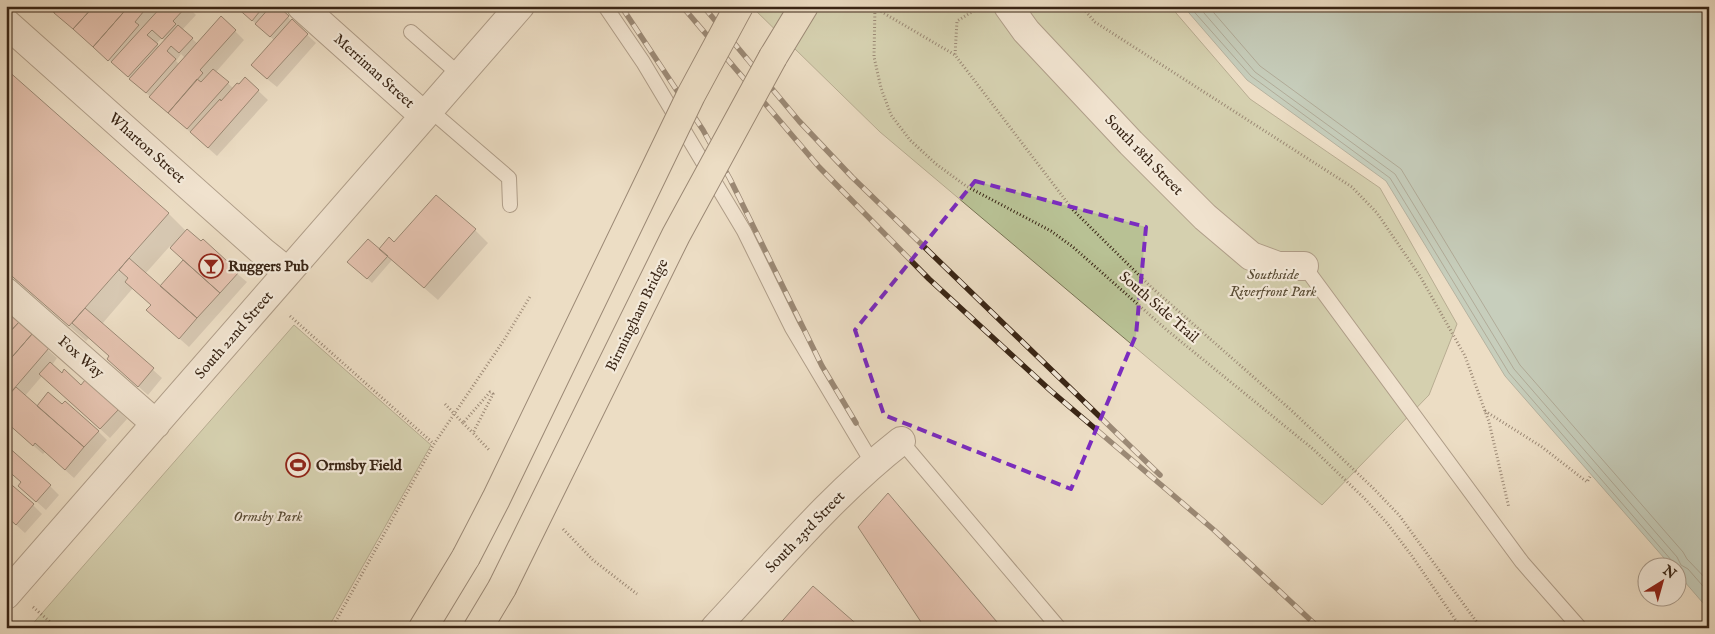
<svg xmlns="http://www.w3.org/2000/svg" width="1715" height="634" font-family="'IM FELL English',serif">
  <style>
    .green { fill: #b8c194; stroke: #787354 }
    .water { fill: #99bcb1; stroke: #738073 }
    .shadow { fill: #0003; fill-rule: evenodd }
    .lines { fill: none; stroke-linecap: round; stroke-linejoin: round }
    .shore { stroke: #697063; stroke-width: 1 }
    .building { fill: #dca597; stroke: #392515 }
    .service-casing { stroke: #665341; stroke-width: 16 }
    .minor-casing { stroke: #665341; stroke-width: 30 }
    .primary-casing { stroke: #392515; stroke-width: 30 }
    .path { stroke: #392515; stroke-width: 3; stroke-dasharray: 1 2.5; stroke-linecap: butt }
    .service { stroke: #f3e9d9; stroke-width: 14 }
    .minor { stroke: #f3e9d9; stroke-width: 28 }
    .primary { stroke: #ecddc4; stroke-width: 28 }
    .rail-casing { stroke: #392515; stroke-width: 5.5 }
    .rail { stroke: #f3e9d9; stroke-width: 4; stroke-dasharray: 11; stroke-linecap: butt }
    .primary-bridge-casing { stroke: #392515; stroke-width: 30; stroke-linecap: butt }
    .primary-bridge { stroke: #ecddc4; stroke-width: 28 }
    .marked { fill: none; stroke: #7b2cbf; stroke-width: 4; stroke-dasharray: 10 6; stroke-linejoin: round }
    .labels { text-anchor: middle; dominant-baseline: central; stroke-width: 4.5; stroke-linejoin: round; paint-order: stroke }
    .street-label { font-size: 15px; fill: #392515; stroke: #f3e9d9 }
    .poi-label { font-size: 15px; font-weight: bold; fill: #392515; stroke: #f3e9d9; text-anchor: start }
    .park-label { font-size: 15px; font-style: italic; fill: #594c35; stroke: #f3e9d9 }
  </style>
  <rect width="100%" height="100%" fill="#ecddc4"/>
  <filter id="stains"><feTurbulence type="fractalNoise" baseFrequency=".004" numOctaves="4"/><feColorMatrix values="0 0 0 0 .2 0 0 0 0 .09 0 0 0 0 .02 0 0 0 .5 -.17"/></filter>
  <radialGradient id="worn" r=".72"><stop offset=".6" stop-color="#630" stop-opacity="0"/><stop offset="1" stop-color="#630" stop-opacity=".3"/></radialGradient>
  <path class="green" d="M751,6H1170L1250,99L1380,188L1457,324L1429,395L1322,505L880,132Z
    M294,325L431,445L328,628H29Z"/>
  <path class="water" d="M1183,6H1709V610L1678,574V566H1671L1505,376L1386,181L1247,80Z"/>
  <path class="shadow" d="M48,6H148L156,14L163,6H196L192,11L196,15L182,30L198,44L235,31L244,40L216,72L234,89L239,86L246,79L268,100L217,156ZM162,38L165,41L160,47L156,44ZM181,54L185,58L180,65L176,61Z
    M236,6H276L316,43L277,87L261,74L274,40Z
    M6,70L169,214L186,231L247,282L189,347L157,319L153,306L133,288L102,324L162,378L148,395L117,368L108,359L110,357L89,338L86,341L6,271ZM170,246L185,260L160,288L145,274Z
    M475,230L488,243L438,300L392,260L372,283L349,262L384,255L395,243Z
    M6,313L57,358L52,365L62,374L118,410L127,419L110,438L42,376L24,397L37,408L98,431L107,440L74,478L45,452L43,454L6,422L14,391L7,385L13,378Z
    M50,486L59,495L46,510L29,495Z
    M888,495L904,511L1003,628H926Z
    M33,505L42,514L25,533L6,516Z"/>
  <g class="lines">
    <path class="shore" d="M1189,6L1251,76L1390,178L1509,373L1672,561L1674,566
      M1198,6L1255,72L1395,174L1514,369L1677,557L1681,565L1688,569L1709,593
      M1208,6L1260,66L1401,169L1520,365L1683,552L1687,559L1709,582"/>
  </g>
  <path class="building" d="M47,6H59L54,13Z
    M59,6H94L73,29L54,13Z
    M94,6H129L93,47L73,29Z
    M129,6H148L135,22L139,25L108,61L93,47Z
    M162,6H187L173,21L176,24L162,39L152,30L147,35L158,44L128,77L111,62Z
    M235,6H264L252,21Z
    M271,6H278L289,16L270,37L255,24Z
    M221,16L236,30L200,70L203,73L168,113L149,97Z
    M292,19L308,34L267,79L251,65Z
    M178,25L193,38L179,53L171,46L167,51L176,59L146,93L129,79Z
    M6,69L169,213L69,326L6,271Z
    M213,69L229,82L187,129L168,113L197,79L201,82Z
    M245,77L259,90L208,148L190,132L220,99L221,101L237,83L239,84Z
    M436,195L476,229L424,288L379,249L389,237L394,242Z
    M187,229L201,241L203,239L239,272L220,293L170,248Z
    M368,239L388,256L367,279L347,262Z
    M129,258L197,318L179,339L146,310L151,305L125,282L128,278L119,270Z
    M183,260L220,293L197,318L160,286Z
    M85,308L154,368L138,387L107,359L109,356L72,323Z
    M6,311L19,322L6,336Z
    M19,322L32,334L6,364V336Z
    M32,334L49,348L12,391L6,385L12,377L6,372V364Z
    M50,362L62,373L64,369L81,385L85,380L119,409L100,429L39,374Z
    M16,387L84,447L65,470L35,443L33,446L6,422V398Z
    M48,392L62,404L65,401L99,431L84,447L37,406Z
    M6,445L51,485L36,502L18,486L21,482L6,469Z
    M6,480L34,504L16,525L6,516Z
    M888,493L1002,628H925L923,625L858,527Z
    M813,586L861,628H776Z"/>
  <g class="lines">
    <g class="service-casing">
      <path id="service" d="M605,6L643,62L744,231L792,328L873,464
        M411,32L460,75
        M430,110L509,178L510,205
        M1304,266L1522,562L1580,628
        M901,441L1059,628"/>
    </g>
    <g class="minor-casing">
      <path id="minor" d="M301,6L424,116
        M1008,6L1026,31L1131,143L1205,217L1251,256L1278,266H1304
        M6,23L263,252L288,272
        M6,292L156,424
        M6,595L520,6
        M715,628C775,564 832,495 901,441"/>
    </g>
    <g class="primary-casing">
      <path id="primary" d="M773,57L804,6
        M423,628L466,557
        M478,628L502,588"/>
    </g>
    <path class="path" d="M875,6L874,57L881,88L891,115L910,140L936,164L966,186L1051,231L1073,247L1168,331L1313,449L1364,498L1387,523L1412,556L1461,628
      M1081,6L1095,22L1352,187L1377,213L1420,276L1465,356L1489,422L1509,508
      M980,7L957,21L955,55L1073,210L1151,287L1291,410L1373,488L1399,515L1481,628
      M875,8L955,55
      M290,316L434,444
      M445,404L463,423L490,392L493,394L473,433L490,451
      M1485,411L1542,447L1587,482L1591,475
      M463,423L473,433
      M563,529L593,560L637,594
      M33,607L57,628
      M332,628L434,444L504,340L531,295"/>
    <use href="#service" class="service"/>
    <use href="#minor" class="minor"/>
    <use href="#primary" class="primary"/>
    <g class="rail-casing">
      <path id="rail" d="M621,6L703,130L730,179L822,366L856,423
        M682,6L819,167L929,279L1051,391L1214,530L1319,628
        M703,6L799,121L852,177L1160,475"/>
    </g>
    <use href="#rail" class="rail"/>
    <g class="primary-bridge-casing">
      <path id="primary-bridge" d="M466,557L496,499L691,95L739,6
        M502,588L676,235L773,57"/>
    </g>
    <use href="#primary-bridge" class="primary-bridge"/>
  </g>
  <path d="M0 0H1715V634H0ZM975,181L1146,227L1136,335L1071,489L884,415L855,330Z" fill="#ecddc4" fill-opacity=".55" fill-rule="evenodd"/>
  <path class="marked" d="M975,181L1146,227L1136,335L1071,489L884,415L855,330Z"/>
  <defs>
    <g id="bar-ring" transform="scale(1.25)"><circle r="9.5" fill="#f3e9d9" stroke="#8f2418" stroke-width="1.5"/><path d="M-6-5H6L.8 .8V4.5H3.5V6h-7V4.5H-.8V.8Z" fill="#8f2418"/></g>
    <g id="stadium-ring" transform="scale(1.25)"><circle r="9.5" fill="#f3e9d9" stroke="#8f2418" stroke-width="1.5"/><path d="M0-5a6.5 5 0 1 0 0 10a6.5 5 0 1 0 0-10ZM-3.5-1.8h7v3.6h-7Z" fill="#8f2418"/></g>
  </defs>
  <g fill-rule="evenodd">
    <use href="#bar-ring" x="211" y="266"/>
    <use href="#stadium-ring" x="298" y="465"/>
  </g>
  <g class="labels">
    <g class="street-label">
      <text transform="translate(374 71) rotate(42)">Merriman Street</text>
      <text transform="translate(147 148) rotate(42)">Wharton Street</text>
      <text transform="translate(1144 155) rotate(46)">South 18th Street</text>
      <text transform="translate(1159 307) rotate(41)">South Side Trail</text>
      <text transform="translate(637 315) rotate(-64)">Birmingham Bridge</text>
      <text transform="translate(234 335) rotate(-49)">South 22nd Street</text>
      <text transform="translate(81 357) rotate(41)">Fox Way</text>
      <text transform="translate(805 532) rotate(-46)">South 23rd Street</text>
    </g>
    <g class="poi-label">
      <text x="228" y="266">Ruggers Pub</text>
      <text x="316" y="465">Ormsby Field</text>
    </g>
    <g class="park-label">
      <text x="1273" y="274">Southside<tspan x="1273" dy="17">Riverfront Park</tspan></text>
      <text x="268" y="516">Ormsby Park</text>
    </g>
  </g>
  <rect width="1715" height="634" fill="none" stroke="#ecddc4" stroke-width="25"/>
  <rect x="8" y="8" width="1700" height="619" fill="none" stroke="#392515" stroke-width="2.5"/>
  <rect x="12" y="12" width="1690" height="609" fill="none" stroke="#392515"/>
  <g transform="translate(1662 582) rotate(37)"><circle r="24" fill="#f3e9d9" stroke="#a99b8b"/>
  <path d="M0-4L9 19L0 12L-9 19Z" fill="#8f2418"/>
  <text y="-8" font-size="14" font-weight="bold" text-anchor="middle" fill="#392515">N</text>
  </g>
  <rect width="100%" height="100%" filter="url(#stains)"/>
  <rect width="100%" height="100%" fill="url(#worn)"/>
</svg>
